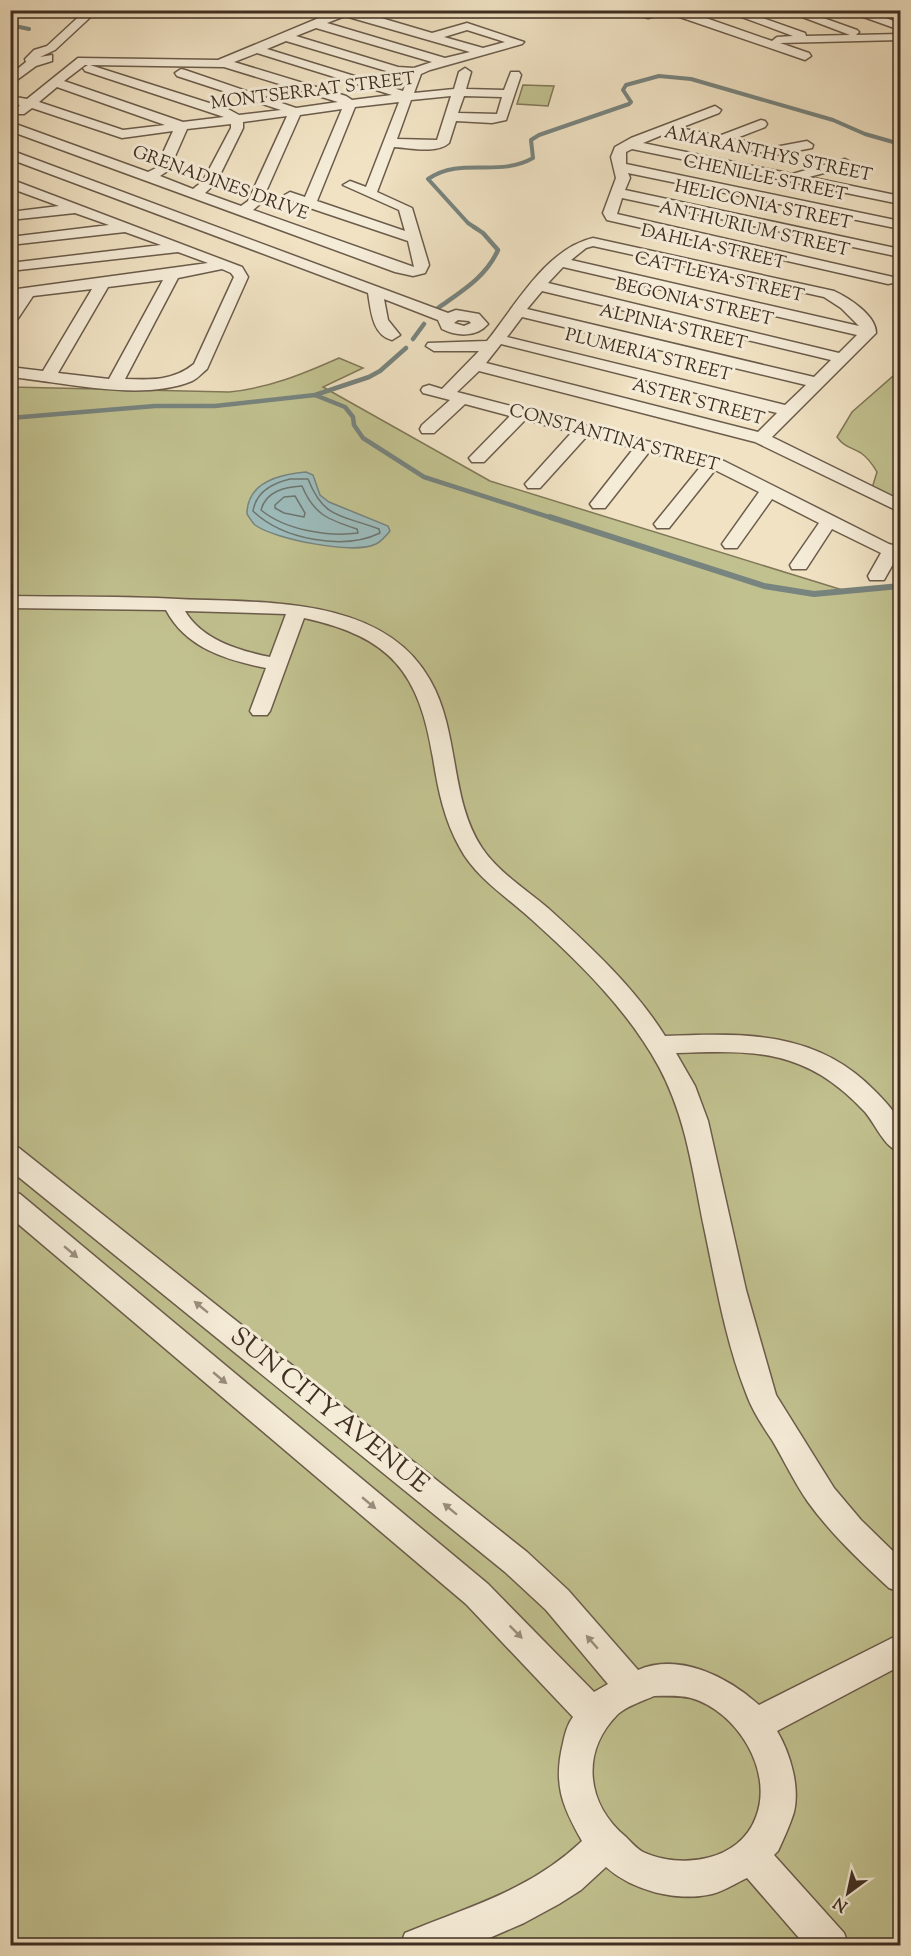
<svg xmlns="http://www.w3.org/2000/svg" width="911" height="1956" font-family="'Sorts Mill Goudy',serif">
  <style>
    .green { fill: #c1c18f; stroke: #807859; stroke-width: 1.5 }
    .water { fill: #9dbcbc; stroke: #77847f; stroke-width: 1.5 }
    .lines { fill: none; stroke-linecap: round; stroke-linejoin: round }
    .shore { stroke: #6e7670; stroke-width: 1.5 }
    .stream-far2 { stroke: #77847f; stroke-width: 4 }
    .stream-far1 { stroke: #77847f; stroke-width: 4.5 }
    .stream { stroke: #77847f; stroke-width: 6 }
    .minor-casing { stroke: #6b5c4b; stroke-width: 3 }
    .minor { fill: #f5ecd8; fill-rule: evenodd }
    .oneway { fill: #9a8e7e }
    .labels { text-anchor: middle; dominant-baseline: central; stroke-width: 6; stroke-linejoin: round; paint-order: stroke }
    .far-street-label { font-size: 18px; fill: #3f2f23; stroke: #f5ecd8 }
    .near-street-label { font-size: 26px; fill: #3f2f23; stroke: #f5ecd8 }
  </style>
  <rect width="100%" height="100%" fill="#f0e2c3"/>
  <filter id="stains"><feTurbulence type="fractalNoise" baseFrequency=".00333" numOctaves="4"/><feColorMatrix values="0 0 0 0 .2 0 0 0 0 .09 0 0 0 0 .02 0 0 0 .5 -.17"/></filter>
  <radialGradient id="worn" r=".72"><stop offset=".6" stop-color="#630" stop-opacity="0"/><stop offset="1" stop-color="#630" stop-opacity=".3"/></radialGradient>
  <path class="green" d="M523,85L554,86L548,106L517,104Z
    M339,358L363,368L323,387L490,481L849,592L900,586V1945L11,1946V387L229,392C269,388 303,374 339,358Z
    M900,370V502L872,488L877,472C873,465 868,458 861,453C851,447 844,447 837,437L852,412Z"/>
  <path class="water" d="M306,472L313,475L320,495L329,502L388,526L390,531C386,536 382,541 376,544C354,555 274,539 255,525C252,522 249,517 247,514C247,482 281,474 306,472Z"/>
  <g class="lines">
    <path class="shore" d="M290,479H308C324,520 343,515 379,529L380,533C343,551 282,539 253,511C256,492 273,483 290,479Z
      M302,486C314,515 329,520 357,529L358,533C328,537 285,530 261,510C266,491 285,487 302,486Z
      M295,496L305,513L304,517L284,513L275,508V505L284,497Z"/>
    <path class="stream-far2" d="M10,25L29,29
      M477,229L468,223L428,179C461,156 498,178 533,158L531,140L539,135L629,104L631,102L623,90L626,85L659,76L691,79L833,120L865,134L900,144"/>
    <path class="stream-far1" d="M438,308C462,291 486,277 498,250L483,233L474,227
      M413,339L424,324
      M315,395L345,407L353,417L354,425L363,438L424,477L555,519
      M10,418L155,406H215L315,395L369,377L380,371L406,348"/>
    <path class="stream" d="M550,517L764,586L814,594L900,586"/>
    <g class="minor-casing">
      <path id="minor" d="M86,10H98L55,50L40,57L52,55V61L36,66L10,85V75L26,62L25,59L34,50L47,46Z
        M338,10H354L432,33L467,23L524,42L522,44L430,70L421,74L414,93L454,89L459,72L465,68L471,72L466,89L504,90L511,72H519L521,75L506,120L492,123L456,121L449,143C437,154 410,148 394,147L377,192L412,208L429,265L425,273L413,276L395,272L10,131V122L148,172L156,168L173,131L122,138L32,108L24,114H16L14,111L20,105L10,104V96L27,99L78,58L218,60ZM345,16L470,52L445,58L327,23ZM316,28L432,62L414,68L398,67L296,36ZM467,30L505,42L483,48L444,37ZM286,41L393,73L409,75L403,91L267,49ZM257,53L392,95L352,100L346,96L234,62ZM85,65H88L83,68L85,71L224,117L183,122L64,81ZM90,65L224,67L338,102L296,108L185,70L181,69L175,73L177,76L281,110L239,115L228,109ZM57,87L165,125L123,130L39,102ZM451,96L437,140L397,139L411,100ZM464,96L502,97L497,114L458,113ZM399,102L366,187L350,181L343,185L399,210L405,231L317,201L355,107ZM342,109L305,197L290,192L283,196L304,206L408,241L414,267L253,210L261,203L300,115ZM287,116L248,201L241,206L205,193L216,183L243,128V122ZM231,124V128L203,181L193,189L160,176L169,170L187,129Z
        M443,10H477C469,15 451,15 443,10Z
        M619,10H683L772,41L777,37L793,36L723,10H740L805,33L806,36L850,35L784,10H801L857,30L859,32L856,35L900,34V40L780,43L809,53L811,56L805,60L668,13L648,18Z
        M844,10H862L900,23V30Z
        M715,106L721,110L719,113L680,128L719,136L761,120L765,121L767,124L765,127L734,139L775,147L807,141L813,145L812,148L775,155L667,133L643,143L792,174L845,159L852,163L850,166L809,177L900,196V204L632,149L626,152V164L900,221V229L628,173L630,178L625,190L900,249V257L622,198L617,214L893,277L895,280L893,283L888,284L607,220L603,213L616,178L611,157L615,147L631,138Z
        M10,150L448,313L456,310L479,314L488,324C476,338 456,336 442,329L438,320L384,299L388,320L400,335L392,340C372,335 371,310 368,293L10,159ZM458,320L469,321L471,323L464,326L454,323Z
        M10,179L242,267L248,277L207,369C202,373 197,379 192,381C141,402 64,382 10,377V367L43,371L92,289L33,296L15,323L10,324V308L17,299H10V290L208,263L178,252L10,271V263L161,245L125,232L10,245V237L109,225L75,213L10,220V212L59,206L10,188ZM222,269L231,273L234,277L194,364C173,381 151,380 125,379L178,278ZM163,280L109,379L58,373L108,287Z
        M593,238L834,291C849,298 876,315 876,333L772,437L900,500V512L755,442L479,371L457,392L724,461L889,544L900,547V557H897L884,580H870L868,576L881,553L832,529L806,569H792L790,565L819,523L772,499L737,548H725L722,544L759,492L715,470L669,528H657L654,524L701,466L649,452L605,508H593L590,504L634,448L587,436L540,488H528L525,484L572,432L525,420L484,462H472L469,458L510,416L465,404L434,433H422L420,429L422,425L450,400L423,393L421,390L423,387L429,385L442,389L479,351H434L426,346L428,343L487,341C516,305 546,249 593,238ZM593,246L824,297L841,308L859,326L571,260L586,248ZM563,267L857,335L839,353L548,283ZM542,291L831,360L814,377L527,309ZM522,317L806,385L785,405L507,337ZM501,344L777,413L758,432L486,363Z
        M10,596C66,597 123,596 178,599C261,603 383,595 430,680C460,732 449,798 482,848C499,873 527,890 549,909C591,947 635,988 665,1036C744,1033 817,1030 876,1092C897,1114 904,1121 900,1152C884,1147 876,1125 865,1112C806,1049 757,1050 676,1053L695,1086L708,1121L746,1290L776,1395L834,1488L861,1520L900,1558V1592L889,1588C860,1561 831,1534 808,1502C794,1482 784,1460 772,1440C762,1425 752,1410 746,1393C726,1342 716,1285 705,1232C693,1175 687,1119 659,1067C628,1010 579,962 531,919C507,897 476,878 460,848C444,820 438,789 433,758C419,672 391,637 304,618L270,711L267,715H253L250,711L266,668C226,660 186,648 166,610L10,608ZM185,611L286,614L270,657C240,651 202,640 185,611Z
        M10,1145L19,1148L527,1552L568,1590L638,1670C679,1652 728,1677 759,1705L900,1634V1666L777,1731C790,1753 800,1786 794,1812C790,1825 784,1838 778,1851L774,1855L844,1933L849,1946H806L747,1878C736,1883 724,1891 712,1894C677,1902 633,1891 606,1867L581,1890L559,1904L524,1923L471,1946H400L405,1933C470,1906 529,1891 582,1841C562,1806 553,1784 563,1743C565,1734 567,1725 573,1717L466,1604L10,1217V1191L20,1194L488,1584L594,1692L608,1684L546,1610L505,1572L10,1170ZM654,1696C666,1696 679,1695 691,1698C737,1711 774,1771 756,1817C740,1861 682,1870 643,1852C637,1849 631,1842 626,1837C586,1804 580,1752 618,1714C627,1706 643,1701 654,1696Z"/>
    </g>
    <use href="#minor" class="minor"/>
  </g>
  <defs><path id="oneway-solid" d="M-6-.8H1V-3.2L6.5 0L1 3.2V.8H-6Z" transform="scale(1.5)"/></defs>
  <g class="oneway">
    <use href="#oneway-solid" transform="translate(71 1252) rotate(40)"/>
    <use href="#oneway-solid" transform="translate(201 1307) rotate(-141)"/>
    <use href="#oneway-solid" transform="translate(220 1378) rotate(40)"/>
    <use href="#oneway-solid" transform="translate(369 1503) rotate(40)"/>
    <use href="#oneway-solid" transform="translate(450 1509) rotate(-141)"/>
    <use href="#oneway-solid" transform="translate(516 1632) rotate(45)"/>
    <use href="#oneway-solid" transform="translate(592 1642) rotate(-131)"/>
  </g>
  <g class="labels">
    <g class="far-street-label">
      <text transform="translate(313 92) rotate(-7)">MONTSERRAT STREET</text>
      <text transform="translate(768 155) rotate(12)">AMARANTHYS STREET</text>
      <text transform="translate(765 179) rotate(12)">CHENILLE STREET</text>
      <text transform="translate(220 184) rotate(20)">GRENADINES DRIVE</text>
      <text transform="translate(763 206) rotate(12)">HELICONIA STREET</text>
      <text transform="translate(754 230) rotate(13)">ANTHURIUM STREET</text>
      <text transform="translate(713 248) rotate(13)">DAHLIA STREET</text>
      <text transform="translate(719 278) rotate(13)">CATTLEYA STREET</text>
      <text transform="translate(694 303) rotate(13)">BEGONIA STREET</text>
      <text transform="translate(673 328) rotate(13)">ALPINIA STREET</text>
      <text transform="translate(648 356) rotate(14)">PLUMERIA STREET</text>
      <text transform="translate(698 403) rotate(15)">ASTER STREET</text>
      <text transform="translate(614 439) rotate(15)">CONSTANTINA STREET</text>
    </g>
    <g class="near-street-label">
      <text transform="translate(329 1411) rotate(39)">SUN CITY AVENUE</text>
    </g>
  </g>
  <rect width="911" height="1956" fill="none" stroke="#f0e2c3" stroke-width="36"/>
  <rect x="12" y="12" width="887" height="1932" fill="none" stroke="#3f2f23" stroke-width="3"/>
  <rect x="18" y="18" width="875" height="1920" fill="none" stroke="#3f2f23" stroke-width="1.5"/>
  <g transform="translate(848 1893) rotate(213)" stroke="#f5ecd8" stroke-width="4.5" paint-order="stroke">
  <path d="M0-4.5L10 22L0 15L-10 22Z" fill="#3f2f23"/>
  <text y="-9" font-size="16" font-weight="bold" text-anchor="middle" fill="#3f2f23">N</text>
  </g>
  <rect width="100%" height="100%" filter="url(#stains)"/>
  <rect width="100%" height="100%" fill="url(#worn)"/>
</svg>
